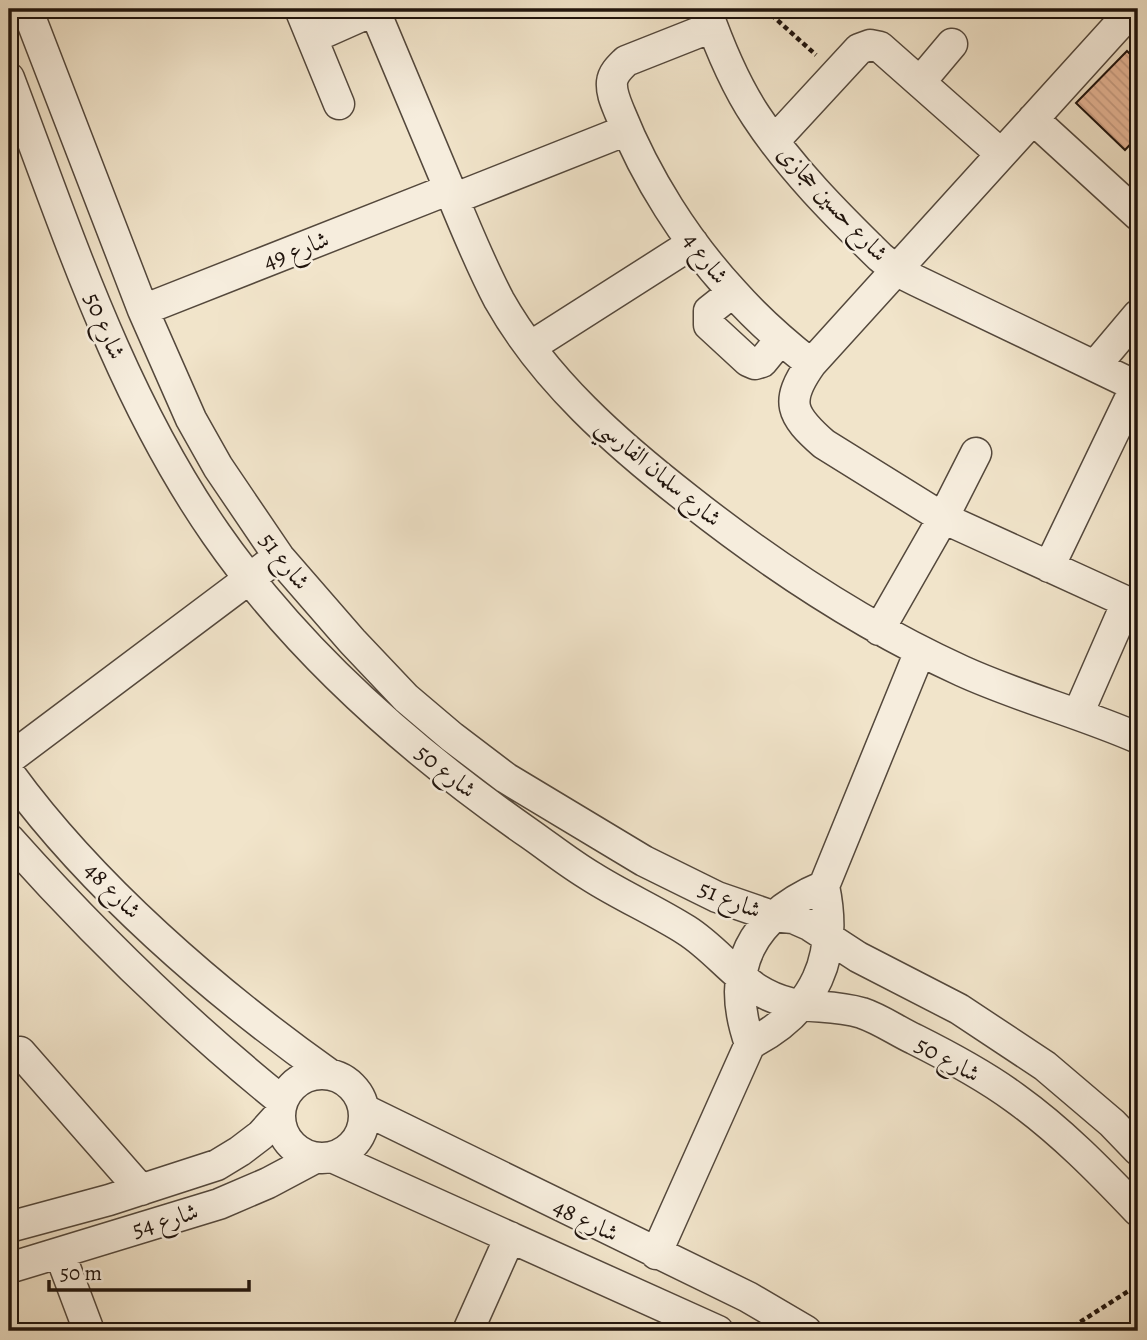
<svg xmlns="http://www.w3.org/2000/svg" width="1147" height="1340" font-family="Alegreya,Amiri,serif">
  <style>
    .building { fill: url(#building-back-hatch); stroke: #20140d; stroke-width: 2 }
    .lines { fill: none; stroke-linecap: round; stroke-linejoin: round }
    .minor-casing { stroke: #54483c; stroke-width: 33 }
    .path { stroke: #20140d; stroke-width: 4.5; stroke-dasharray: 5 3.5; stroke-linecap: butt }
    .minor { stroke: #f6eddd; stroke-width: 30 }
    .labels { text-anchor: middle; dominant-baseline: central; stroke-width: 5; stroke-linejoin: round; paint-order: stroke }
    .street-label { font-size: 24px; fill: #20140d; stroke: #f6eddd }
  </style>
  <defs>
    <pattern id="building-back-hatch" width="6" height="6" patternUnits="userSpaceOnUse" patternTransform="scale(1.75)"><rect width="6" height="6" fill="#e8b899"/><path d="M-1 5l2 2M0 0l6 6M5-1l2 2" fill="none" stroke="#c79d83"/></pattern>
  </defs>
  <rect width="100%" height="100%" fill="#f1e4ca"/>
  <filter id="stains"><feTurbulence type="fractalNoise" baseFrequency=".00286" numOctaves="4"/><feColorMatrix values="0 0 0 0 .2 0 0 0 0 .09 0 0 0 0 .02 0 0 0 .5 -.17"/></filter>
  <radialGradient id="worn" r=".72"><stop offset=".6" stop-color="#630" stop-opacity="0"/><stop offset="1" stop-color="#630" stop-opacity=".3"/></radialGradient>
  <path class="building" d="M1127,51L1138,62V136L1125,150L1076,103Z"/>
  <g class="lines">
    <g class="minor-casing">
      <path id="minor" d="M27,9L143,310L191,419L218,467L279,557L352,641L406,698L452,737L506,778L644,861L717,897L772,916L793,918L809,925L858,957L959,1009L1045,1066L1112,1123L1138,1150
        M300,9L339,104
        M374,9C398,67 423,125 447,183C463,222 479,262 499,300C544,380 617,444 689,500C774,567 863,626 962,671C1019,697 1081,713 1138,738
        M706,9C719,46 734,83 756,116C790,168 836,214 880,257L897,271L917,281L1138,387
        M1133,9L811,364C784,402 791,415 824,444L943,518L1138,607
        M712,27L626,61C620,67 613,73 612,82C611,93 616,103 620,113C646,178 686,241 733,292C757,319 783,342 811,364
        M312,38L375,10
        M9,78C68,234 120,396 216,534C298,652 412,752 530,834C550,848 570,864 592,877C622,896 656,911 686,930C713,947 731,972 757,989C797,1014 822,1001 862,1013C880,1019 897,1031 914,1039C948,1056 984,1075 1015,1098C1061,1131 1100,1171 1138,1211
        M920,82L952,44
        M1033,119L1138,215
        M774,141L859,49L870,45L880,47L1001,154
        M453,199L627,130
        M733,292L709,311V325L748,361L755,364L762,362L780,340
        M143,310L450,189
        M530,347L693,243
        M1095,366L1138,315
        M1049,567L1138,382
        M879,630L943,518L976,453
        M1078,714L1127,602
        M9,759L266,566
        M9,773C91,886 215,993 329,1074
        M9,839C93,933 184,1022 282,1101
        M750,1044C723,968 752,916 824,886
        M20,1052L141,1190
        M280 1116a42 42 0 1 1 84 0a42 42 0 1 1-84 0Z
        M365,1110L748,1297L806,1331
        M332,1157L718,1331
        M9,1227L109,1200L217,1165L240,1151L261,1135L279,1115
        M60,1254L89,1331
        M656,1254L750,1044C816,1010 839,957 824,886L920,651
        M9,1268L219,1204L268,1183L315,1158
        M468,1331L510,1237"/>
    </g>
    <path class="path" d="M765,9L816,55
      M1066,1331L1138,1285"/>
    <use href="#minor" class="minor"/>
  </g>
  <g class="labels">
    <g class="street-label">
      <text transform="translate(833 203) rotate(47)">شارع حسين حجازى</text>
      <text transform="translate(296 250) rotate(-21)">شارع 49</text>
      <text transform="translate(706 258) rotate(53)">شارع 4</text>
      <text transform="translate(105 326) rotate(67)">شارع 50</text>
      <text transform="translate(659 472) rotate(40)">شارع سلمان الفارسي</text>
      <text transform="translate(285 561) rotate(52)">شارع 51</text>
      <text transform="translate(446 771) rotate(39)">شارع 50</text>
      <text transform="translate(113 890) rotate(45)">شارع 48</text>
      <text transform="translate(730 899) rotate(22)">شارع 51</text>
      <text transform="translate(948 1059) rotate(29)">شارع 50</text>
      <text transform="translate(165 1220) rotate(-17)">شارع 54</text>
      <text transform="translate(586 1220) rotate(26)">شارع 48</text>
    </g>
  </g>
  <rect width="1147" height="1340" fill="none" stroke="#f1e4ca" stroke-width="35"/>
  <rect x="10" y="10" width="1126" height="1319" fill="none" stroke="#20140d" stroke-width="3.5"/>
  <rect x="18" y="18" width="1112" height="1305" fill="none" stroke="#20140d" stroke-width="2"/>
  <path d="M49 1280v10h200v-10" fill="none" stroke="#20140d" stroke-width="3.5"/>
  <text x="60" y="1280" font-size="21" fill="#20140d" stroke="#f6eddd" stroke-width="5" paint-order="stroke">50 m</text>
  <rect width="100%" height="100%" filter="url(#stains)"/>
  <rect width="100%" height="100%" fill="url(#worn)"/>
</svg>
